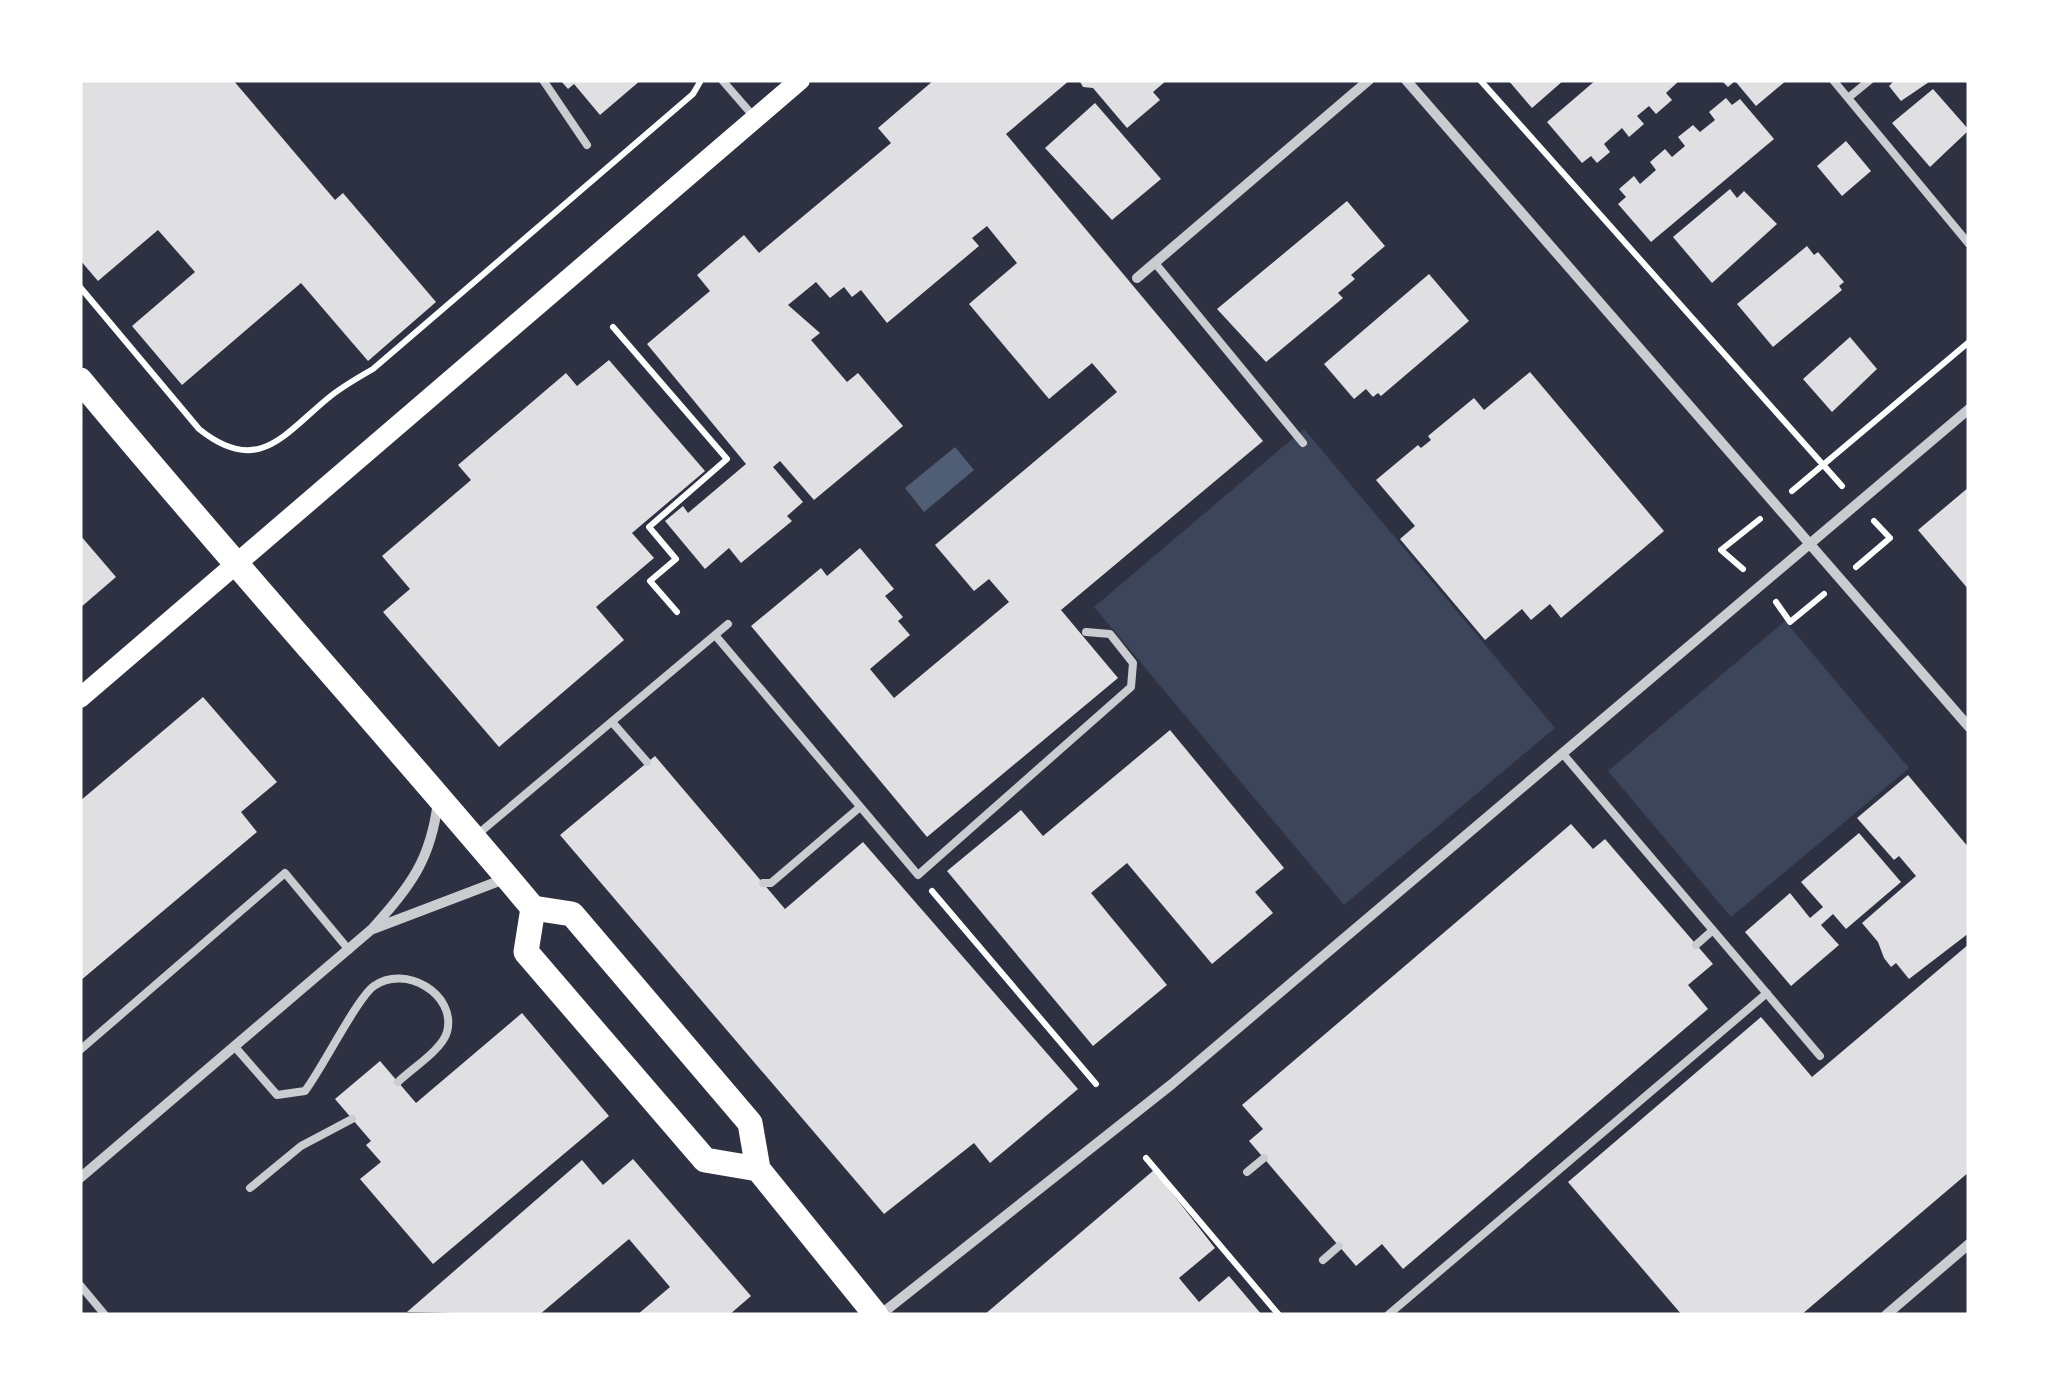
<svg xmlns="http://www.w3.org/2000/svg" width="2049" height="1395" font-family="Jost,sans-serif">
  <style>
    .green { fill: #3c4559 }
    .water { fill: #4f5d75 }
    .building { fill: #e0e0e3 }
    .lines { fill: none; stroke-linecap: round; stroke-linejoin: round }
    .path { stroke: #fff; stroke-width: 6 }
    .service { stroke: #caccd0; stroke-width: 8 }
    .minor { stroke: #caccd0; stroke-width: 10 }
    .secondary { stroke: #fff; stroke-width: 20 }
    .primary { stroke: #fff; stroke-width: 25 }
  </style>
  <rect width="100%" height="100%" fill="#2d3142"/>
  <path class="green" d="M1304,429L1555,728L1344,905L1094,607Z
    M1785,621L1909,768L1731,917L1608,771Z"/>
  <path class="water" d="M955,447L974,470L924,512L905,488Z"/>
  <path class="building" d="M80,80H233L335,200L343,193L436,302L368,361L301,283L182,385L132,326L195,272L158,230L98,281L80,260Z
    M560,80H641L600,115L574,84L568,89Z
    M934,80H1070L1006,134L1263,441L1061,610L1118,678L927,837L751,626L821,568L827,576L860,548L894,589L885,596L903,617L898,621L910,635L870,669L894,698L1009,602L989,579L974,591L935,545L1117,392L1092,363L1049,399L969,304L1017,263L987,226L972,238L979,246L887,323L861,290L852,297L844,287L830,298L816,282L788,305L820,333L811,340L847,382L858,373L903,426L814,500L780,461L773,467L803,502L787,516L792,521L741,563L729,548L705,569L665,521L683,506L688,513L746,464L647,344L710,291L697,275L744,235L759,253L891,143L878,128Z
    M1079,80H1167L1153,92L1160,100L1127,128L1093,88L1083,87Z
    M1508,80H1564L1532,108Z
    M1596,80H1680L1666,93L1672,100L1656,114L1649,106L1637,116L1644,124L1629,137L1622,128L1604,144L1610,152L1597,163L1591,156L1582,163L1547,122Z
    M1721,80H1787L1756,106L1735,81L1728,87Z
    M1895,80H1932L1901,101L1889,86Z
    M1933,89L1969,130L1930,167L1892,123Z
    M1726,98L1732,105L1740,99L1774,139L1651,242L1618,204L1626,197L1619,189L1634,176L1640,184L1656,170L1650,162L1665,149L1672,157L1685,146L1678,137L1693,125L1700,132L1715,120L1709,112Z
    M1095,103L1161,179L1112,220L1045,148Z
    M1846,141L1871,171L1842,196L1817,166Z
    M1730,189L1737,198L1744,191L1777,224L1712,283L1673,237Z
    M1347,201L1385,246L1351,275L1355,279L1338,293L1343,298L1266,362L1217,309Z
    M1807,246L1814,255L1818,252L1844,282L1839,286L1842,290L1773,347L1737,304Z
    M1429,274L1469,321L1381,396L1378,393L1373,397L1366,389L1354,399L1324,364Z
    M1850,337L1877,369L1832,412L1803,379Z
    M609,360L705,471L632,533L654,558L596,607L624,640L499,747L383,612L410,589L382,556L471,480L458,465L566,373L577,386Z
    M1530,372L1664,531L1561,618L1550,604L1531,620L1522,609L1485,640L1400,539L1415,526L1376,480L1418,445L1421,448L1431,440L1428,436L1474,398L1484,410Z
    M1969,487V590L1918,530Z
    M80,535L116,577L80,608Z
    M203,697L277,782L241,812L257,832L80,981V801Z
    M1170,730L1284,868L1255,892L1273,913L1212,964L1127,863L1091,893L1167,985L1093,1046L947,871L1021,810L1043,836Z
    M655,756L785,909L863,842L1078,1089L990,1163L974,1143L884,1214L560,835Z
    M1908,775L1969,848V933L1909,979L1896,963L1891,967L1884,958L1878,942L1862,923L1916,876L1899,856L1894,860L1857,818Z
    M1571,824L1593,849L1605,839L1713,964L1688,985L1708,1009L1403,1269L1382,1244L1356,1266L1249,1141L1263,1129L1242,1105Z
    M1859,833L1901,882L1846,929L1833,914L1821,925L1839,945L1791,986L1745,932L1790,893L1810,918L1823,907L1801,882Z
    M1969,944V1172L1801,1315H1682L1568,1182L1761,1017L1812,1077Z
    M522,1013L609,1116L433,1264L360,1179L381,1162L366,1145L371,1141L335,1099L380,1061L416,1103Z
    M633,1159L751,1296L729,1315H637L670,1287L629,1239L539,1315L407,1312L582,1160L603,1185Z
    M1154,1170L1215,1248L1179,1278L1199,1302L1229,1276L1262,1315H984Z"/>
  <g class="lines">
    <path class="path" d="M1480,80L1842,486
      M80,287L199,429C260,478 285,432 332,395C345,385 359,377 373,369L693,94L700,82
      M613,327L727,459L649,527L676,559L650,581L677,612
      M1792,491L1969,342
      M1856,567L1890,538L1874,521
      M1743,569L1721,550L1760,519
      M1776,602L1790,622L1824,594
      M932,891L1096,1084
      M1146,1158L1279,1315"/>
    <path class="service" d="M543,80L587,145
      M722,80L755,118
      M1833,80L1969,244
      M1848,98L1870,80
      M1155,263L1303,443
      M715,635L918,875L1131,687L1133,663L1110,634L1086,632
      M612,722L647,762
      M1563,754L1820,1056
      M478,834L728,624
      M763,883H771L860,807
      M1696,945L1713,930
      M235,1047L277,1095L305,1091C322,1069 357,998 374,986C405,964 457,994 447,1032C442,1050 411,1069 398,1082
      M80,1050L285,873L349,950
      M1247,1172L1264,1158
      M250,1188L301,1146L352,1119
      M1323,1260L1339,1246
      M80,1285L105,1315
      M1388,1315L1767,993"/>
    <path class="minor" d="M1406,80L1969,727
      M1137,278L1369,80
      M373,929L507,878
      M80,1178L372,929C411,885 431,860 438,801
      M880,1315L1172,1084L1969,409
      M1886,1315L1969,1244"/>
    <path class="secondary" d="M80,698L800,80"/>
    <path class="primary" d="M80,380C228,559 384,730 533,908L572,914L750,1123L758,1169L876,1315
      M533,908L526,952L705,1160L758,1169"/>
  </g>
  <rect width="2049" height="1395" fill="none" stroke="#ffffff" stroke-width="165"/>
</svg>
